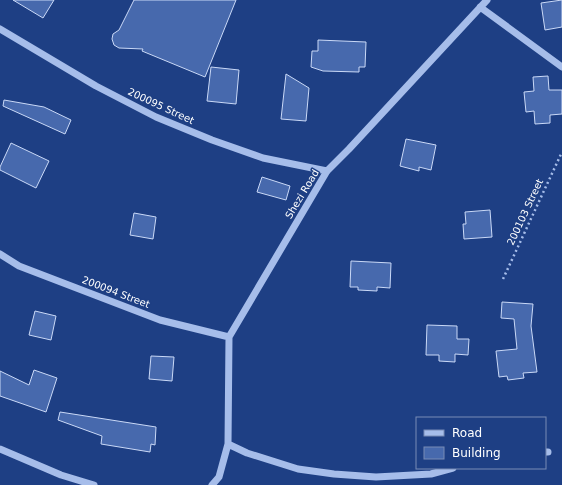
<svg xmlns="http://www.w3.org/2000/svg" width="562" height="485" font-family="'DejaVu Sans',sans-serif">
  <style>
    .building { fill: #4769ad; stroke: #cad9f7 }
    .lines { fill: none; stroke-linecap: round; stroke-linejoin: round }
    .path { stroke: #a6bdea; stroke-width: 2.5; stroke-dasharray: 2 3; stroke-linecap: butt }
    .minor { stroke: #a6bdea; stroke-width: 7 }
    .labels { text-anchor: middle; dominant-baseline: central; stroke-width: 3; stroke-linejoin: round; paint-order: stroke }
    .street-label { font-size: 10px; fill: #fff; stroke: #1e3f84 }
  </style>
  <rect width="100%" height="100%" fill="#1e3f84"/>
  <path class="building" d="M13,0H54L43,18Z
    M134,0H236L205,77L142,51L143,49L119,48L114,45L112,39L113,34L119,30Z
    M562,0V27L545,30L541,3Z
    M318,40L366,42L365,67H359V72L323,71L311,67L312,51H318Z
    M211,67L239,70L236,104L207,101Z
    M286,74L309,88L306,121L281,119Z
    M548,76L549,90H562V114L550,115V123L535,124L534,111L526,112L524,92L534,91L533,77Z
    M4,100L44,107L71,120L65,134L3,106Z
    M406,139L436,145L431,170L419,167V171L400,166Z
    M11,143L49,161L36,188L0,170V167Z
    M262,177L290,186L286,200L257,192Z
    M490,210L492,237L464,239L463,224H466L465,212Z
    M134,213L156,217L153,239L130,235Z
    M351,261L391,263L390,288L377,287V291L358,290V287H350Z
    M502,302L533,304L531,326L537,372L523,373L524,378L508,380L507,376L499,377L496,351L517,349L514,319L501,318Z
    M35,311L56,316L51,340L29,335Z
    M427,325L457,326V339H469L468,355L455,354V362L439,361V355H426Z
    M151,356L174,357L172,381L149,379Z
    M34,370L57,378L46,412L0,396V371L29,385Z
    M60,412L156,427L155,445L151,444L150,452L101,444L102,436L58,420Z"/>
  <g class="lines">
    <path class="path" d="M503,279L562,152"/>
    <path class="minor" d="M480,7L562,67
      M0,29L96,86L156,117L212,140L263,158L327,171
      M0,254L19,266L160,320L229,337
      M228,444L247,453L298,469L334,474L376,477L431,474L453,468
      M0,449L61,475L94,485
      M545,452H548
      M212,485L219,477L228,444L229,337L327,171L349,149L487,0"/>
  </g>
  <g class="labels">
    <g class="street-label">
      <text transform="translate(161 106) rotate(25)">200095 Street</text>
      <text transform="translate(302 194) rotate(-59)">Shezi Road</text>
      <text transform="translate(525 212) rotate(-65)">200103 Street</text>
      <text transform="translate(116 292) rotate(21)">200094 Street</text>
    </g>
  </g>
  <rect x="416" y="417" width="130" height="52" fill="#1e3f84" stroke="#788cb5"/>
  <rect x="424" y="430" width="20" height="6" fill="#a6bdea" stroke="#788cb5"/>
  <text x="452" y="437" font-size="12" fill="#ffffff">Road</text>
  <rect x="424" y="447" width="20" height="12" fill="#4769ad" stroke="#788cb5"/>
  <text x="452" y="457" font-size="12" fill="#ffffff">Building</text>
</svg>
